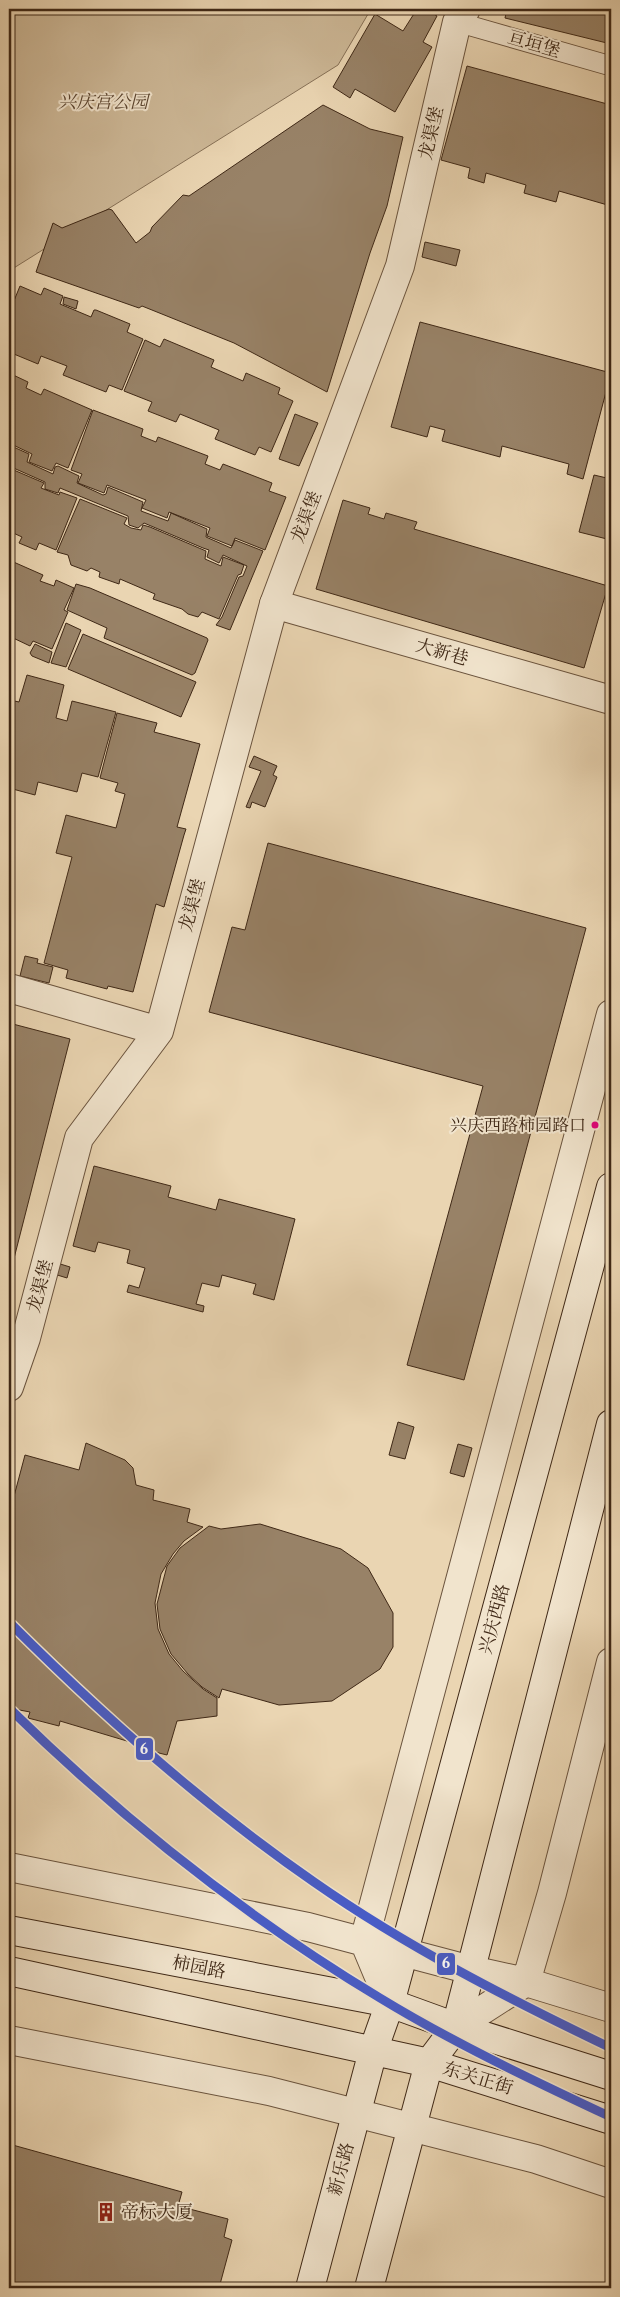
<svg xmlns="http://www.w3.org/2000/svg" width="620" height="2297" font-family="'Libre Caslon Text','Noto Serif SC',serif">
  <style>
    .green { fill: #cdb897; stroke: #867056 }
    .building { fill: #988267; stroke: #3f2816 }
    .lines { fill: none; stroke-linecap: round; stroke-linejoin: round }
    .service-casing { stroke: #6a533d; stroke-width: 21 }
    .minor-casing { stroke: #6a533d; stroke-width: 30 }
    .tertiary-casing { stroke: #6a533d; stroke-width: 30 }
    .secondary-casing { stroke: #3f2816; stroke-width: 30 }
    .service { stroke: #f1e4cd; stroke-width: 19 }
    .minor { stroke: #f1e4cd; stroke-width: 28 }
    .tertiary { stroke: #f1e4cd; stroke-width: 28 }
    .secondary { stroke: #f1e4cd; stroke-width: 28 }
    .metro-1-casing { stroke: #f1e4cd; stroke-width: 12 }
    .metro-1 { stroke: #485cc7; stroke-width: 9 }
    .bus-dot { fill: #e5007d; stroke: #f1e4cd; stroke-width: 2 }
    .labels { text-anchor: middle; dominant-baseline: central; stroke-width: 4; stroke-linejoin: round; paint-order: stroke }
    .bus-label { font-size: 17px; fill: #3f2816; stroke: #f1e4cd; text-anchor: end }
    .street-label { font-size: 18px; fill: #3f2816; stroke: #f1e4cd }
    .park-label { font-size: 18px; font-style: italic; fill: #5b4530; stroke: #f1e4cd }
    .poi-label { font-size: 18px; fill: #3f2816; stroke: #f1e4cd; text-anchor: start }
    .line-badge { stroke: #f1e4cd; stroke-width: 2 }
    .badge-label { font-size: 14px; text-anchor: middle; font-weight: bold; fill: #fff }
  </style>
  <rect width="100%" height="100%" fill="#ead5b2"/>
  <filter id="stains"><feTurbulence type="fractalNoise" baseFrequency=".004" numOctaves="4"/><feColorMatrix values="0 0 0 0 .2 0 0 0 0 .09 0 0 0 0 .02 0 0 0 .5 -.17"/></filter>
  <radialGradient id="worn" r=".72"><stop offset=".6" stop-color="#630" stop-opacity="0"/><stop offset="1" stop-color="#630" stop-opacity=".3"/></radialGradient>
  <path class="green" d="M9,9H371L338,65L9,271Z"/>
  <path class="building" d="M417,9H425L437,16L423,42L432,47L395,112L355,89L350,98L333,87L375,14L403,31Z
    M507,9H611V44L505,18Z
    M467,66L611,105V206L559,191L556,202L524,193L526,185L486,173L484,183L468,178L470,168L441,160Z
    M323,105L370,129L403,137L387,206L370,253L327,392L234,343L142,306L139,308L36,272L53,223L62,228L109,209L112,210L136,243L150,232L152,227L183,195L189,196Z
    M425,242L460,250L456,266L422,257Z
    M20,286L41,295L44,288L63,296L60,304L91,317L94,310H96L130,324L127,332L143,339L122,390L109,385L106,392L63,375L67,366L41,356L38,364L9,352V313Z
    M64,297L78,301L76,309L63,304Z
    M420,322L611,373L583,479L567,474L569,464L502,446L500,457L442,441L445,430L430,426L427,437L391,427Z
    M164,339L214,360L211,367L243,381L246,373L280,388L278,394L293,401L271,452L259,447L255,455L215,439L219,430L180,414L176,422L148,411L152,402L124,391L145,340L160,347Z
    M9,373L28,382L26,388L41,395L44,389L92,410L68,468L56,463L52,471L29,462L32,454L9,443Z
    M93,410L143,429L141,436L156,442L158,437L208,456L205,464L220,470L223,464L272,483L269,491L286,497L265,550L235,538L232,546L207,536L210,528L169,512L167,518L142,508L146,500L107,485L104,493L78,483L82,474L71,470Z
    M295,414L318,423L299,466L279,459Z
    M9,445L29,454L27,462L53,474L55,467L58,466L79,476L77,483L103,495L106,494L108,487L143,502L141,511L168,521L171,513L207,529L206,537L231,548L235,540L263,551L230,630L216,625L222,617L239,577L243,576L247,566L223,555L219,563L207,557L209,550L203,548L144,523L138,528L129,525L128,516L60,488L58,493L45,489V482L9,466Z
    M9,468L44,483L41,488L59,495L60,492L77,498L56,550L39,543L36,550L19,543L22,537L9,531Z
    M594,475L611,479V540L579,532Z
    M80,499L127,518L124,524L131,528L141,530L143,525L150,527L206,551L205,559L221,566L223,557L244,565L241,574L238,575L219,619L202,612L198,617L188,614L182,609L153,599L155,594L120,579L119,584L99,577L100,572L91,568L87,571L71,565L68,555L57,552Z
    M343,500L370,508L368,514L384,519L386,513L417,522L414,529L608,586L584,668L316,589Z
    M9,560L43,575L40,581L54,586L56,580L74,588L64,610L68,612L52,649L33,641L30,646L9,636Z
    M76,584L90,588L207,638L208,640L195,673L192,675L104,638L107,628L67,610Z
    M66,623L81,630L66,667L51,663Z
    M83,634L196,682L181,717L68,669Z
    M35,644L52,652L49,663L32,656L30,653Z
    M27,675L64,685L56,718L67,721L72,701L116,712L98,777L82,773L77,792L38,782L35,795L9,788V684L14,685L10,700L19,702Z
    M117,713L157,723L154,732L200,744L177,827L186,829L184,835L164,907L156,904L133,992L108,986L107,989L66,978L68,970L44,963L72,857L56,853L66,815L116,828L125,794L115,791L118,783L100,778Z
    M254,756L277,766L273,775L277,777L265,807L252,802L250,808L246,807L261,771L249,767Z
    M268,843L586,928L464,1380L407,1365L483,1086L209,1012L232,927L245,930Z
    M25,956L38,959L37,963L53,967L49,983L20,976Z
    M9,1023L70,1039L9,1278Z
    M94,1166L171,1186L168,1197L216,1210L219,1199L295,1219L274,1300L253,1294L256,1284L222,1275L219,1287L202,1283L196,1304L204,1306L203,1312L127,1292L129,1285L139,1288L145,1268L127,1263L130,1250L98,1242L95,1252L73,1246Z
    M57,1263L70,1267L67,1278L54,1274Z
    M398,1422L414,1427L405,1459L389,1455Z
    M86,1443L125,1460L133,1468L136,1485L154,1490L153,1500L190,1509L187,1522L203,1527L184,1541L173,1554L161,1574L155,1603L158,1629L169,1654L183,1671L203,1689L217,1698V1716L177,1721L167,1755L147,1750V1747L60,1721L59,1726L28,1718L30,1712L9,1708V1515L25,1455L79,1470Z
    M458,1444L472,1448L464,1477L450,1473Z
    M260,1524L341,1549L368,1568L393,1613V1647L380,1669L332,1701L279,1705L222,1689L219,1698L202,1687L188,1674L171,1654L160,1629L157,1604L167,1566L180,1548L209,1526L221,1529Z
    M9,2144L182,2192L178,2206L228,2219L224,2237L232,2240L219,2288H9Z"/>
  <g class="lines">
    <g class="service-casing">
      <path id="service" d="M457,22L611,66"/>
    </g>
    <g class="minor-casing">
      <path id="minor" d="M9,988L159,1031
        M9,1387L26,1338L79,1138L159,1031L274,604L400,266L457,22L466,9"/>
    </g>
    <g class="tertiary-casing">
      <path id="tertiary" d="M274,604L611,700
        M9,1867L308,1927L471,1970L526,1982L611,2008
        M390,2003L364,1941L611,1014
        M456,2027L526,1982L552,1893L611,1662
        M9,2040L269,2091L536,2159L611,2184"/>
    </g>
    <g class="secondary-casing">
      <path id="secondary" d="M9,1930L390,2003L456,2027L611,2076
        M9,1971L429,2063L611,2120
        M310,2288L373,2051L390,2003L611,1187
        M369,2288L429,2063L456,2027L611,1424"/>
    </g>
    <use href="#service" class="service"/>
    <use href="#minor" class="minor"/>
    <use href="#tertiary" class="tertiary"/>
    <use href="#secondary" class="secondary"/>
    <g class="metro-1-casing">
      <path id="metro-1" d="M9,1622C104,1717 204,1806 314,1882C407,1947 509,1999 611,2048
        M9,1708C122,1819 244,1916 380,1998C454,2043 532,2080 611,2117"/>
    </g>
    <use href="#metro-1" class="metro-1"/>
  </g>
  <defs>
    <g id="building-bare" transform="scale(1.5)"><path d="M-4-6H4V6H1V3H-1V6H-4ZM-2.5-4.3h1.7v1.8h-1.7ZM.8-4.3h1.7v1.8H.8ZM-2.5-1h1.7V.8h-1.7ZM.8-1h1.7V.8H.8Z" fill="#8f2418" stroke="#f1e4cd" stroke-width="2.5" paint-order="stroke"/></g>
  </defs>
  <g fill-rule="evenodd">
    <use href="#building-bare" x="106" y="2212"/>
  </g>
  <circle class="bus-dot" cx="595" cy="1125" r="4.5"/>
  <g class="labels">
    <g class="bus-label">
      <text x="586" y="1125">兴庆西路柿园路口</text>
    </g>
    <g class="street-label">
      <text transform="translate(534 44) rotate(16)">亘垣堡</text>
      <text transform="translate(431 133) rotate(-77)">龙渠堡</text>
      <text transform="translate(306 517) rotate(-69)">龙渠堡</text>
      <text transform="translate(442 652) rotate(16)">大新巷</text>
      <text transform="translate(192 905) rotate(-75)">龙渠堡</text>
      <text transform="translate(40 1286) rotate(-75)">龙渠堡</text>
      <text transform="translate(494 1619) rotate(-75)">兴庆西路</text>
      <text transform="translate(199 1967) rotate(11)">柿园路</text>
      <text transform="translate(478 2078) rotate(17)">东关正街</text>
      <text transform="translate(341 2169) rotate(-75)">新乐路</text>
    </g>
    <g class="park-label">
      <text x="103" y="102">兴庆宫公园</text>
    </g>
    <g class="poi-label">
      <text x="121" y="2212">帝标大厦</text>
    </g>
  </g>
  <g class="line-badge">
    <rect x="135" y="1737" width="19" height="24" rx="5" fill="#485cc7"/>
    <rect x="436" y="1952" width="20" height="24" rx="5" fill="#485cc7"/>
  </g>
  <g class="badge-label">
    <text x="144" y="1754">6</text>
    <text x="446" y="1968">6</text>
  </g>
  <rect width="620" height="2297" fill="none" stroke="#ead5b2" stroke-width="30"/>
  <rect x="10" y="10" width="600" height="2277" fill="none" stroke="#3f2816" stroke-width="2.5"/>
  <rect x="15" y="15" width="590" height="2267" fill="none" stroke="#3f2816"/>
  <rect width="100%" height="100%" filter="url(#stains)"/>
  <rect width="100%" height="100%" fill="url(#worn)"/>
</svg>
